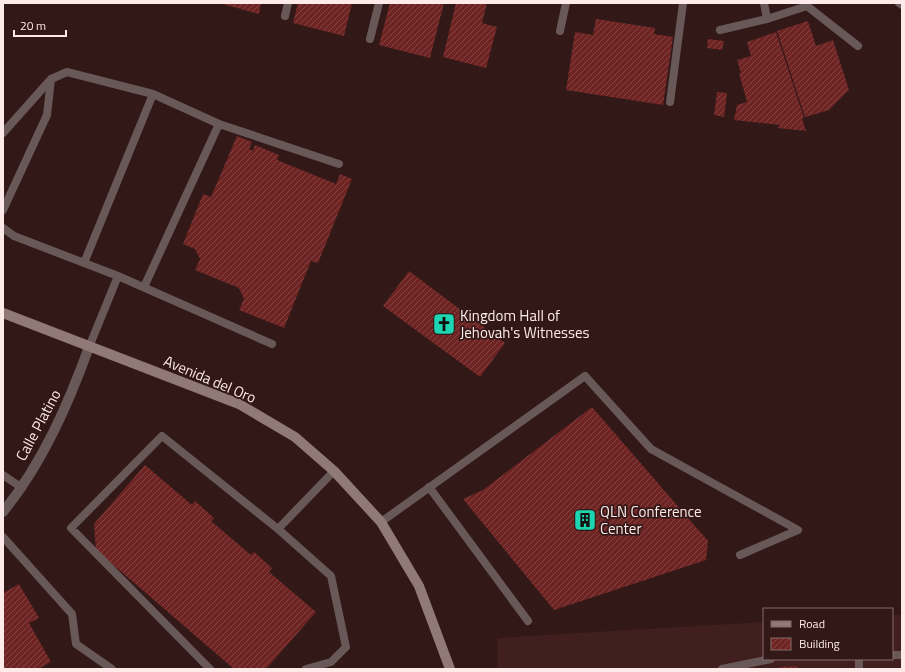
<svg xmlns="http://www.w3.org/2000/svg" width="905" height="672" font-family="'Titillium Web',sans-serif">
  <style>
    .built { fill: #401f1e }
    .building { fill: url(#building-hatch) }
    .lines { fill: none; stroke-linecap: round; stroke-linejoin: round }
    .lane { stroke: #685958; stroke-width: 8 }
    .street { stroke: #685958; stroke-width: 10 }
    .secondary { stroke: #907977; stroke-width: 10 }
    .labels { text-anchor: middle; dominant-baseline: central; stroke-width: 3.5; stroke-linejoin: round; paint-order: stroke }
    .poi-label { font-size: 15px; fill: #feeae9; stroke: #321817; text-anchor: start }
    .street-label { font-size: 15px; fill: #feeae9; stroke: #321817 }
  </style>
  <defs>
    <pattern id="building-hatch" width="6" height="6" patternUnits="userSpaceOnUse"><rect width="6" height="6" fill="#6e2423"/><path d="M-1 1l2-2M0 6l6-6M5 7l2-2" fill="none" stroke="#844443"/></pattern>
  </defs>
  <rect width="100%" height="100%" fill="#321817"/>
  <path class="built" d="M892,615H902V669H498L497,638L764,622V659H892Z"/>
  <path class="building" d="M219,3H261L259,14Z
    M298,3H352L344,36L293,23Z
    M390,3H444L430,58L379,45Z
    M456,3H487L482,23L497,27L486,68L443,57Z
    M596,19L655,28L654,34L673,37L663,105L566,90L575,32L593,35Z
    M808,21L816,46L833,40L849,90L829,110L805,117L777,31Z
    M776,32L804,118L802,119L806,131L778,128L780,125L734,120L737,105L747,102L739,73H741L737,60L751,56L747,42Z
    M708,39L724,41L722,50L707,48Z
    M717,92L727,93L724,117L714,115Z
    M237,136L252,142L249,149L253,151L255,145L279,155L277,160L336,184L340,174L352,179L318,263L311,261L284,328L239,310L244,299L239,288L195,270L200,259L195,249L183,244L203,194L211,197Z
    M409,271L505,343L480,377L383,306Z
    M592,407L708,541L706,560L554,610L463,499L483,490Z
    M145,465L192,505L195,501L214,518L211,521L251,555L254,552L272,568L269,572L316,612L266,669H234L96,550L94,524Z
    M19,584L39,618L29,623L51,662L38,669H3V593Z
    M797,666V669H779V667Z"/>
  <g class="lines">
    <path class="lane" d="M899,3L902,5
      M285,16L288,3
      M767,19L807,6L858,46
      M720,30L767,19L764,3
      M560,31L566,3
      M370,39L379,3
      M670,102L683,3
      M219,124L339,164
      M3,133L51,79
      M3,210L47,115L51,79L67,72L153,94L219,124L144,287
      M3,228L14,236L118,276L272,344
      M84,263L153,94
      M89,347L118,276
      M3,475L22,488
      M429,487L528,621
      M381,522L585,376L651,449L798,530L740,555
      M278,529L334,471
      M3,537L72,614L76,644L112,669
      M892,655H902
      M859,659V669
      M210,669L71,528L162,436L278,529L331,576L346,647L331,662L306,669
      M722,669L771,659"/>
    <path class="street" d="M3,512C42,464 68,405 89,347"/>
    <path class="secondary" d="M3,313L239,404L295,437L334,471L381,522L419,586L450,669"/>
  </g>
  <defs>
    <g id="church-square" transform="scale(1.15)"><rect x="-9" y="-9" width="18" height="18" rx="4" fill="#1dd5b1" stroke="#321817"/><path d="M-1.2-6h2.4v3.5h3.3v2.4h-3.3V6h-2.4V-.1h-3.3v-2.4h3.3Z" fill="#111"/></g>
    <g id="building-square" transform="scale(1.15)"><rect x="-9" y="-9" width="18" height="18" rx="4" fill="#1dd5b1" stroke="#321817"/><path d="M-4-6H4V6H1V3H-1V6H-4ZM-2.5-4.3h1.7v1.8h-1.7ZM.8-4.3h1.7v1.8H.8ZM-2.5-1h1.7V.8h-1.7ZM.8-1h1.7V.8H.8Z" fill="#111"/></g>
  </defs>
  <g fill-rule="evenodd">
    <use href="#church-square" x="444" y="324"/>
    <use href="#building-square" x="585" y="520"/>
  </g>
  <g class="labels">
    <g class="poi-label">
      <text x="460" y="315">Kingdom Hall of<tspan x="460" dy="17">Jehovah's Witnesses</tspan></text>
      <text x="600" y="511">QLN Conference<tspan x="600" dy="17">Center</tspan></text>
    </g>
    <g class="street-label">
      <text transform="translate(210 379) rotate(23)">Avenida del Oro</text>
      <text transform="translate(38 425) rotate(-62)">Calle Platino</text>
    </g>
  </g>
  <rect width="905" height="672" fill="none" stroke="#feeae9" stroke-width="8"/>
  <rect x="763" y="608" width="130" height="52" fill="#321817" stroke="#846c6b"/>
  <rect x="771" y="621" width="20" height="6" fill="#907977" stroke="#846c6b"/>
  <text x="799" y="628" font-size="12" fill="#feeae9">Road</text>
  <rect x="771" y="638" width="20" height="12" fill="url(#building-hatch)" stroke="#846c6b"/>
  <text x="799" y="648" font-size="12" fill="#feeae9">Building</text>
  <path d="M14 30v6h52v-6" fill="none" stroke="#feeae9" stroke-width="2"/>
  <text x="20" y="30" font-size="12" fill="#feeae9" stroke="#321817" stroke-width="3" paint-order="stroke">20 m</text>
</svg>
